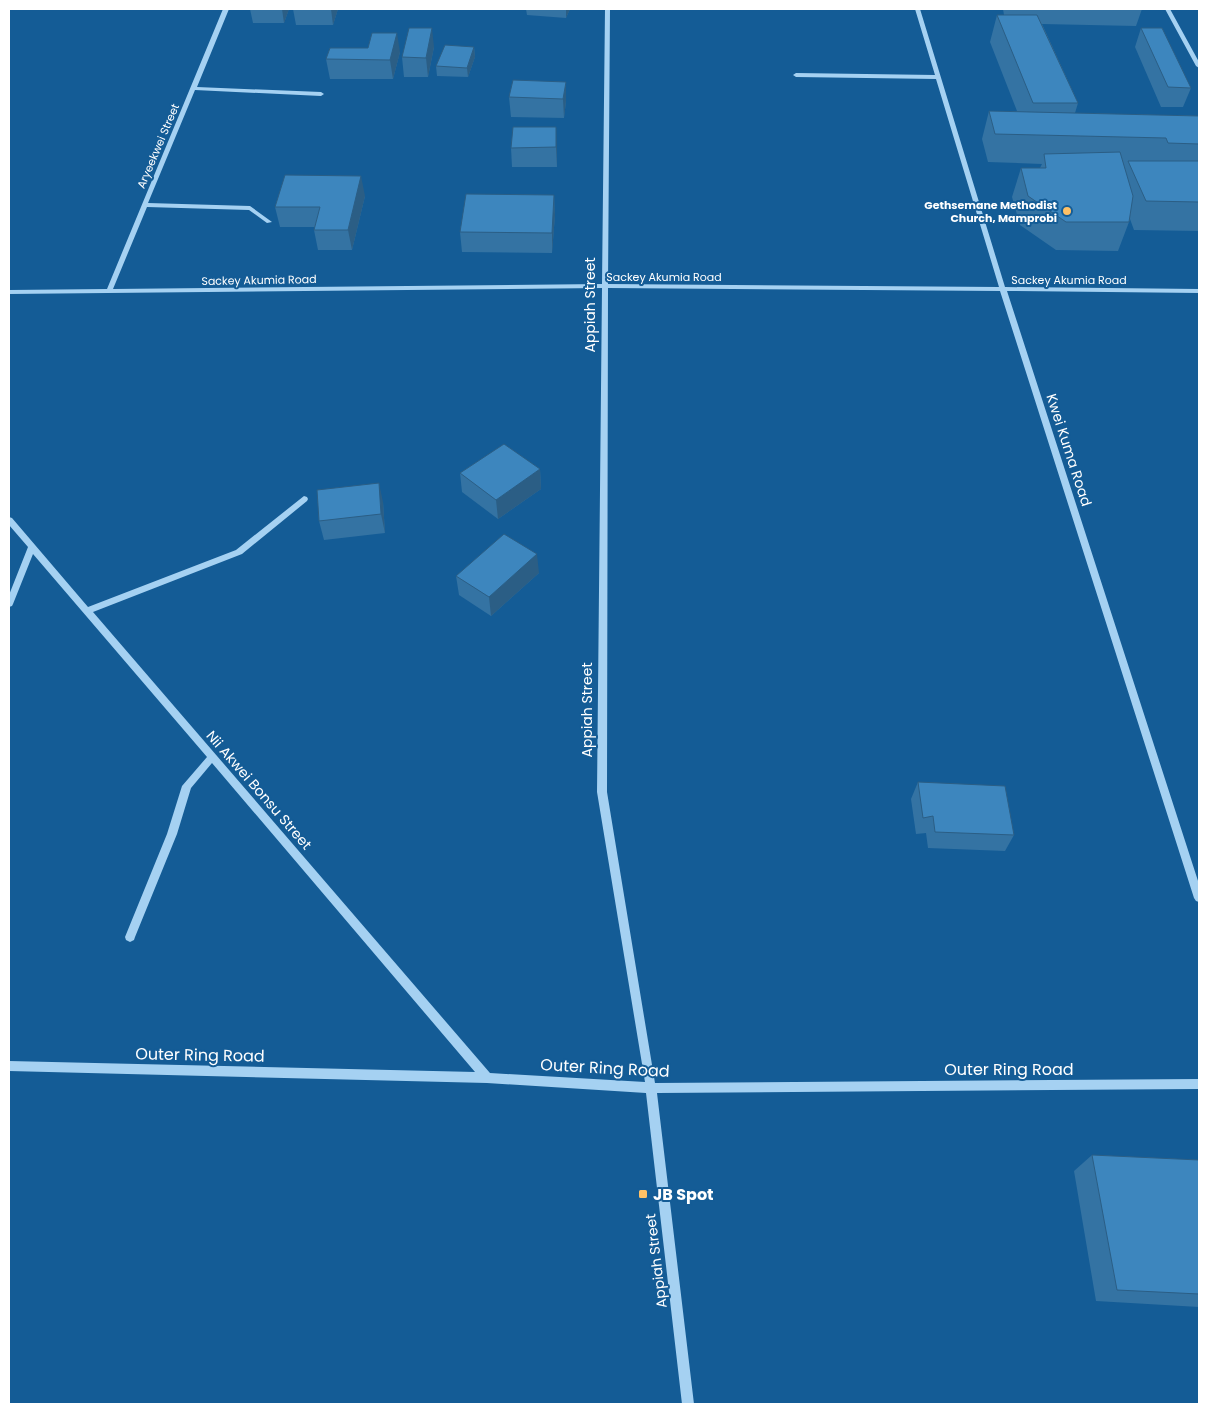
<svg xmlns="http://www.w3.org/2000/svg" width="1208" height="1413" font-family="Poppins,sans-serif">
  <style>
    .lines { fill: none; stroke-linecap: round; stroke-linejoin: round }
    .minor { fill: #a5d1f2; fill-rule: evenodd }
    .wall { fill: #3473a3 }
    .shaded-wall { fill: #2b5e85 }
    .building { fill: #3d86be; stroke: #2b5e85 }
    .poi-dot { fill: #ffc166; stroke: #145c96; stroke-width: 2 }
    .labels { text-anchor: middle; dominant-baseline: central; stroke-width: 4; stroke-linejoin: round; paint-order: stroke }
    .far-street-label { font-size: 11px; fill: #fff; stroke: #145c96 }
    .far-poi-label { font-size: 11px; font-weight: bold; fill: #fff; stroke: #145c96; text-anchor: end }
    .street-label { font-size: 14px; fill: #fff; stroke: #145c96 }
    .near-street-label { font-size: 16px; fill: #fff; stroke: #145c96 }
    .near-poi-label { font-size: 16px; font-weight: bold; fill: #fff; stroke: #145c96; text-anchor: start }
  </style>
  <rect width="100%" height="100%" fill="#145c96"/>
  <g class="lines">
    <path class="minor" d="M223,9H229L197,87L321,92L324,94L321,96L195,90L148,203L250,206L272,222L267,223L249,210L147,207L113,289L602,284L605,9H610L608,284L999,287L936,79L796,77L793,75L796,73L935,75L915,9H920L1005,287L1199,289V293L1007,291L1199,884V902L1196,901L1194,898L1000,291L608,288L607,792L655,1083L1199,1079V1089L657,1093L694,1404H682L646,1093L487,1083L9,1071V1061L475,1072L212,763L191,788L177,834L135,937L134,940L130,942L126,940L125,937L167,834L182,786L207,757L33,554L13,604L12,606L9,607V595L28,547L9,525V517L12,518L88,607L236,550L304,496L307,497L308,499L307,501L242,554L93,612L490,1073L645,1082L597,792L602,288L9,294V290L107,289Z
      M1165,9H1170L1199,62V68L1196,66Z"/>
  </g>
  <path class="wall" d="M250,9H289L284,23H253Z
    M293,9H338L333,25H296Z
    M343,9H389V10H343Z
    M526,9H570L566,18L527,15Z
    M1003,9H1142L1136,26L1042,24L1078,103L1075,113L1199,116V231L1134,230L1130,219L1129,222L1118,251L1056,250L1020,225L1012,197L1021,168H1040L1042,164L988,162L982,139L989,111H1017L990,42L997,15H1004Z
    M1141,28L1191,88L1183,107H1161L1135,47Z
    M434,47L428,77H404L402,57Z
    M474,47L475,57L468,77L437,76L436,66Z
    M400,52L393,79H330L326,59Z
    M566,82V101L564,118L511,117L509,97Z
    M557,146V167H512L511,148Z
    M554,195L555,215L552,253L462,252L460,232Z
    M365,196L352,250H318L314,230L315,227H280L275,207Z
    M540,469L541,489L498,519L462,492L460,473Z
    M383,502L385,533L324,540L319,521Z
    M539,573L491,616L459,595L456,576Z
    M918,782L1014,835L1005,851L928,848L926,833L916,834L911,799Z
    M1092,1155L1199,1160V1307L1096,1301L1074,1171Z"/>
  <path class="shaded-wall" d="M282,9H289L284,23Z
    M331,9H338L333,25Z
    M566,9H570L566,18Z
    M432,28L434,47L428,77L426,58Z
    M397,33L400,52L393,79L390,60Z
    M474,47L475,57L468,77L467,68Z
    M566,82V101L564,118L563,99Z
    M556,127L557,146V167L556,147Z
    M361,176L365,196L352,250L348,230Z
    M554,195L555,215L552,253V233Z
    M540,469L541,489L498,519L496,500Z
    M379,483L383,502L385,533L381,514Z
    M537,554L539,573L491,616L489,597Z"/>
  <path class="building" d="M997,15H1037L1078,103H1033Z
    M409,28H432L426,58L402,57Z
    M1141,28H1162L1191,88L1168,87Z
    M372,33H397L390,60L326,59L330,48H368Z
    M445,45L474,47L467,68L436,66Z
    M513,80L566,82L563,99L509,97Z
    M989,111L1199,116V144L1168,143L1166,138L995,134Z
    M513,127H556V147L511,148Z
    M1120,152L1133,196L1129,222H1066L1028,196L1021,168H1046L1044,154Z
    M1128,161H1199V202L1146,201Z
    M285,175L361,176L348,230H314L320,207H275Z
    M466,194L554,195L552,233L460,232Z
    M504,444L540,469L496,500L460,473Z
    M379,483L381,514L319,521L317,490Z
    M504,534L537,554L489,597L456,576Z
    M918,782L1005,786L1014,835L935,832L933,816L923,818Z
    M1092,1155L1199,1160V1294L1117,1290Z"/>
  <g class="poi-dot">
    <circle cx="1067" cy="211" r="5"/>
    <rect x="638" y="1189" width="10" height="10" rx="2.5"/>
  </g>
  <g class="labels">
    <g class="far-street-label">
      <text transform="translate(158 146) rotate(-67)">Aryeekwei Street</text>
      <text x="664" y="277">Sackey Akumia Road</text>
      <text transform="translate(259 280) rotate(-1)">Sackey Akumia Road</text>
      <text x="1069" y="280">Sackey Akumia Road</text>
    </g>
    <g class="far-poi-label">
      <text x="1057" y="205">Gethsemane Methodist<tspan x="1057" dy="13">Church, Mamprobi</tspan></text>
    </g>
    <g class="street-label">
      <text transform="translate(590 305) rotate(-90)">Appiah Street</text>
      <text transform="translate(1069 450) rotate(72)">Kwei Kuma Road</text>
      <text transform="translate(587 710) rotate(-90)">Appiah Street</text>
      <text transform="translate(259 790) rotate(49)">Nii Akwei Bonsu Street</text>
      <text transform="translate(656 1261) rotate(-97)">Appiah Street</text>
    </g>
    <g class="near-street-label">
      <text transform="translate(200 1055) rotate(1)">Outer Ring Road</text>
      <text transform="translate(605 1068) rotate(3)">Outer Ring Road</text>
      <text x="1009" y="1069">Outer Ring Road</text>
    </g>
    <g class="near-poi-label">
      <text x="653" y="1194">JB Spot</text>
    </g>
  </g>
  <rect width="1208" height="1413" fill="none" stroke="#ffffff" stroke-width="20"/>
</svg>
